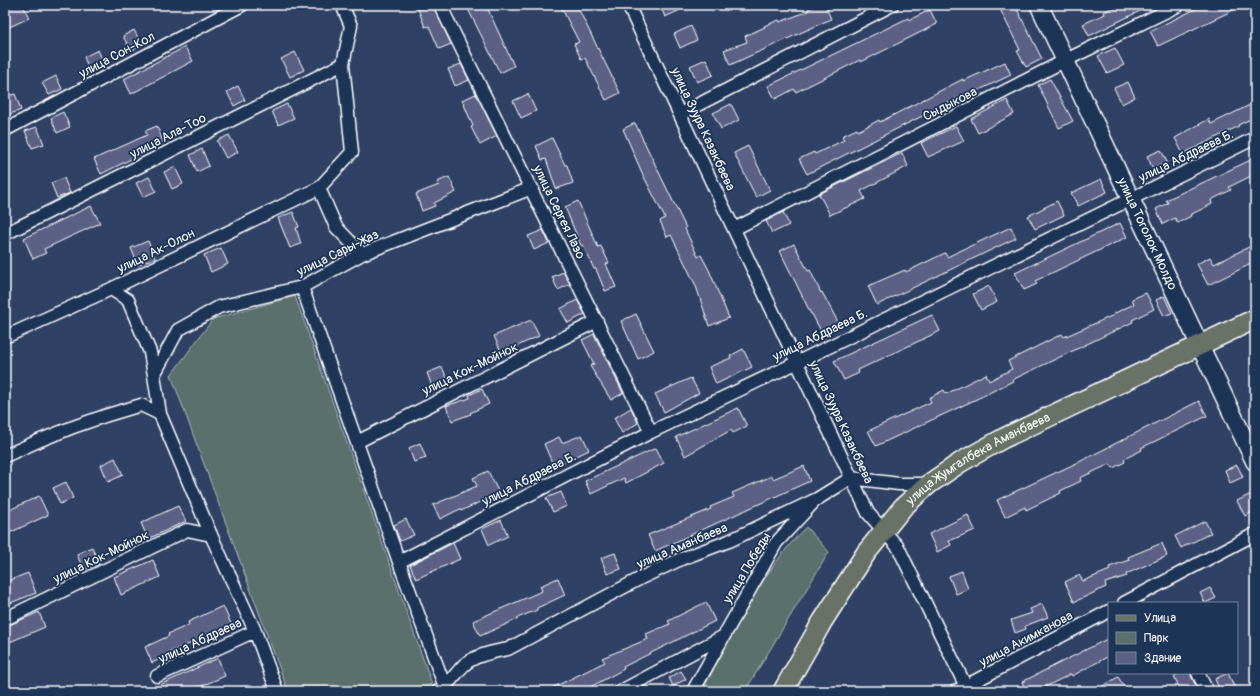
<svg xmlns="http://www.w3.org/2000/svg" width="1260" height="696" font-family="Pangolin,sans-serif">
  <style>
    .green { fill: #5a706c; stroke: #acb8b6 }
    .building { fill: #5b6185; stroke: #fff }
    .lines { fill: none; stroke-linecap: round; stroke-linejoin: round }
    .street-casing { stroke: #fff; stroke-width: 15 }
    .secondary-casing { stroke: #fff; stroke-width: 20 }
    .primary-casing { stroke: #fff; stroke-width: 22 }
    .street { stroke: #1d3557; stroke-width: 12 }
    .secondary { stroke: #1d3557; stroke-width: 17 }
    .primary { stroke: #697266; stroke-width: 19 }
    .labels { text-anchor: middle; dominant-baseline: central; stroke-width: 3.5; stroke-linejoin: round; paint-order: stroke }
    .street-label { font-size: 13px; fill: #fff; stroke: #1d3557 }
  </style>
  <rect width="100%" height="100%" fill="#2f4164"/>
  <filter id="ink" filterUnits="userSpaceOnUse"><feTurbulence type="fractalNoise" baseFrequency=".025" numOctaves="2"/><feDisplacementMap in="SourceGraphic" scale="8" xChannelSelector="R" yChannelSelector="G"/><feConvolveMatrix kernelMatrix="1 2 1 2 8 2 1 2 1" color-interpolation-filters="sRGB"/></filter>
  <g filter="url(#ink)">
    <path class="green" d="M295,296L432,684L416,691H288L171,375L213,319Z
      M806,527L829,552L745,691H702C733,634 760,573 806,527Z"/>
    <path class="building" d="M5,5H23L29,18L5,29Z
      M428,5H433L451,44L439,49L429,26L425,27L418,9Z
      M466,5H486L514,66L500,73Z
      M560,5H584L578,8L620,93L606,100L585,58L581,59L574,44L579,42Z
      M660,5H691L665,17Z
      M818,5H825L831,19L730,65L724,50L747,42L745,36L765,27L764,26L779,20L780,22L808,11V9Z
      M998,5H1015L1042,59L1026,67L1017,51L1020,50Z
      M1117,5H1152L1089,36L1083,24L1105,14L1104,12Z
      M1204,5H1244L1158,46L1150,31Z
      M930,10L937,24L861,62L860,60L796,92L794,89L775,99L768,86L908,18L909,20Z
      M691,26L697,40L680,48L674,34Z
      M134,30L142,45L131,51L123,36Z
      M185,47L193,61L131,94L124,79Z
      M1115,48L1124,65L1107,73L1098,56Z
      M98,50L105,65L90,72L84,57Z
      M295,52L304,70L290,77L281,59Z
      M706,59L713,75L697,82L690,66Z
      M1005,62L1011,75L977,91L976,89L807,174L799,159L814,152L815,154L844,140L842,136L857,129L858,131L879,120L880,122L963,79V81Z
      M461,64L469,80L455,86L448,69Z
      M56,76L62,89L49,95L42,83Z
      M1050,79L1073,121L1059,128L1038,85Z
      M1128,82L1135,97L1122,104L1114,88Z
      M238,86L245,100L234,106L227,92Z
      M15,94L21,110L5,116V97Z
      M476,94L497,136L480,145L471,127L473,126L462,100Z
      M528,94L536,111L521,118L513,101Z
      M1007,100L1014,114L978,133L971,119Z
      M287,104L294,118L278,125L272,111Z
      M731,104L739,120L721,129L713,113Z
      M1252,104L1255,109V117L1238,125L1239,126L1183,154L1175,138L1209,119L1211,124Z
      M63,112L70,127L57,133L51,118Z
      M635,123L686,228L685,229L698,257L701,255L709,270L729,318L709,326L696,286L671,235L667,237L660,221L665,218L643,175L623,129Z
      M157,126L163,142L140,152L141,154L101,174L94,159L147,135L145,131Z
      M956,126L964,141L928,157L921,143Z
      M37,127L44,144L32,148L25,131Z
      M229,135L238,152L226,158L217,141Z
      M552,138L565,165H567L573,183L556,189L546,159L542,160L536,146Z
      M748,146L770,190L756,197L734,153Z
      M202,149L209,166L197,172L190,155Z
      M1161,150L1167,162L1153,169L1147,156Z
      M902,153L908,166L861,191L865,199L830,215L819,194Z
      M1255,158V174L1229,187L1231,190L1211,200L1212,204L1190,215L1191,216L1178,223L1175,218L1163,224L1156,209L1168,203L1166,200Z
      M175,167L183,184L172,189L164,172Z
      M149,177L156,191L143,197L136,183Z
      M449,177L456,192L434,203L435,206L422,211L416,194L439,185L437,182Z
      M64,178L70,193L57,198L51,183Z
      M1101,179L1107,192L1078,206L1071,193Z
      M578,201L598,247L601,246L609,263L606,264L616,287L605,291L596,269H594L583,245L581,246L565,207Z
      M1057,201L1064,215L1035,229L1028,216Z
      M91,206L100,223L44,249L46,253L33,259L24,238Z
      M293,212L299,227L296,228L301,244L290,248L278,218Z
      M783,212L789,225L772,233L766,221Z
      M1120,223L1127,237L1035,281L1037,284L1024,290L1015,273Z
      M1011,227L1016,238L877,305L868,286L905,270L906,272L945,253L947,257Z
      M543,230L549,243L534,250L528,236Z
      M148,241L155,258L138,265L131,248Z
      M794,244L808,271L810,270L821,293L822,292L839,324L822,333L812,314H811L780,251Z
      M1255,244V262L1208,285L1197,264L1210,257L1214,264Z
      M221,248L228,264L211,272L204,255Z
      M563,272L570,284L558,290L552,277Z
      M989,286L997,302L981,310L973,294Z
      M1146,293L1154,309L1132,320L1133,322L1012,380L1013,381L981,397L876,446L868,431L931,402L929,398L944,390L946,394L986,374L989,381L1012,369L1008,361L1062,334L1064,337L1114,315L1113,314L1134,304L1132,299Z
      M1164,296L1172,313L1164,316L1156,300Z
      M577,300L585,314L568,323L560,309Z
      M636,314L654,351L638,359L621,321Z
      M932,315L940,331L858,370L859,373L844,380L834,361Z
      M531,320L539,336L515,347L516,350L503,356L494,336Z
      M594,334L623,393L611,400L590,366L594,364L582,340Z
      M743,349L752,367L716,384L709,367L731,358L730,356Z
      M442,367L449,383L433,389L427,373Z
      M691,378L699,393L664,412L655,394Z
      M482,389L489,404L470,413L471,414L452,421L446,406L470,398L469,395Z
      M1199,401L1207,416L1141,448L1142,450L1124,459L1125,462L1113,468L1110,464L1080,478L1081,481L1060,491L1061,493L1026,510L1025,507L1005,517L997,500L1081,461Z
      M631,408L638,423L622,433L614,418Z
      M738,408L747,426L733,433L731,430L685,456L676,437Z
      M582,435L589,450L554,467L544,444L559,437L562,443Z
      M420,443L426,458L414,462L409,448Z
      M656,448L664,463L626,483L624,478L591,494L585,481Z
      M115,458L123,475L108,482L101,465Z
      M1237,465L1243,477L1230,483L1225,470Z
      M804,466L810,481L655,551L648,535L711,509L710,507L734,497L732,493L772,476L773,479Z
      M488,471L499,493L461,511L460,509L440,519L433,505L477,486L473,478Z
      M66,482L73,498L60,504L53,488Z
      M561,492L567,506L553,512L546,498Z
      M1251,494L1255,502V511L1245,516L1237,501Z
      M39,496L48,515L5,535V512Z
      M178,506L186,521L148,539L141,523Z
      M968,515L975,530L949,541L951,545L937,552L929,534Z
      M406,519L414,535L400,541L394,525Z
      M501,520L508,536L489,545L482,529Z
      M1205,521L1211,533L1181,548L1175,536Z
      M453,543L460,559L416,579L410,565Z
      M1162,543L1167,556L1126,574L1127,576L1105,583L1106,587L1074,602L1065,582L1079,575L1083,581L1110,570L1109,567L1129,560L1128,557Z
      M92,547L99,564L83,570L77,554Z
      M615,553L621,569L607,574L601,558Z
      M153,560L160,577L121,595L114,577Z
      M962,571L968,589L956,594L949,576Z
      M28,573L36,593L5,605V582Z
      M558,578L565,595L537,608V610L517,618L518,619L480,636L473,621L542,591L540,586Z
      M1210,588L1216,598L1205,603L1200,593Z
      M706,602L715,621L623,667L624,669L583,691H546L605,662L602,658L648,639L646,634L670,624L668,621Z
      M1042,604L1048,617L1025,626L1026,629L1015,633L1011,620L1032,613L1030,609Z
      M223,606L232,626L168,653L169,655L152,663L145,647L169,636L168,634L189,625L188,622Z
      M39,612L45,627L5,644V627Z
      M1109,638V656L1072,676L1071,674L1037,691H1027L1022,682Z
      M218,658L225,676L190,691H163L160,685Z
      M681,671L686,679L673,686L669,678Z
      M1181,673H1190L1198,691H1181L1174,676Z
      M1228,673L1236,691H1220L1215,679Z
      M1118,677L1127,691H1095Z"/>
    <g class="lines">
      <g class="street-casing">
        <path id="street" d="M342,5L351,26L343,64L352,152L319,188L336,227L362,254
          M440,5L651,432
          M628,5L868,513L898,547L968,691
          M680,114L892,5
          M5,130L242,5
          M734,229L1066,60L1179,5
          M5,234L343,64
          M302,287L399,562L445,687
          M111,289L128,300L150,352L154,375
          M5,337L111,289L319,188
          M357,442L597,321
          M5,456C49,435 94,418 141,405L160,414
          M399,562L651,432L798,362L1255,138
          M1124,603L1255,534
          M5,619L187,530L211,535
          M1198,673L1207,691
          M157,676L255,631
          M277,691L255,631L211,535L160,414L154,375L178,330L219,307L302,287L362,254L532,188
          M438,691C449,685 455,674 464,665C475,655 494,652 508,649L643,577L681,559L729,541L817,499L851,478L899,484H929
          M621,691L722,637
          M693,691L776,543L812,504
          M956,691L1109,611"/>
      </g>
      <g class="secondary-casing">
        <g id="secondary">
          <path id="s1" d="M1039,5L1255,462"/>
        </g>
      </g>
      <g class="primary-casing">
        <g id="primary">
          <path id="s2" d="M783,691L822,622L866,553L903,507L929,484L961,462L1004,438L1255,319"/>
        </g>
      </g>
      <use href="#street" class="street"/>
      <use href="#secondary" class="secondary"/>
      <use href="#primary" class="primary"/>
    </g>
  </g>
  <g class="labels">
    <g class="street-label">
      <text transform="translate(117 55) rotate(-28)">улица Сон-Кол</text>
      <text transform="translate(950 104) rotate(-27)">Сыдыкова</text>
      <text transform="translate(703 129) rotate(65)">улица Зуура Казакбаева</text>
      <text transform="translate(168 136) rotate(-27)">улица Ала-Тоо</text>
      <text transform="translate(1186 156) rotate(-26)">улица Абдраева Б.</text>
      <text transform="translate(559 212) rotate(64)">улица Сергея Лазо</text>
      <text stroke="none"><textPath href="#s1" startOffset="253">улица Тоголок Молдо</textPath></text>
      <text transform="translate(156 251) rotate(-26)">улица Ак-Олон</text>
      <text transform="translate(338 253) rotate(-26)">улица Сары-Жаз</text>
      <text transform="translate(820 335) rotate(-26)">улица Абдраева Б.</text>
      <text transform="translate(470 369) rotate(-26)">улица Кок-Мойнок</text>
      <text transform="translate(841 422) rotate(65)">улица Зуура Казакбаева</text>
      <text stroke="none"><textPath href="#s2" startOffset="310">улица Жумгалбека Аманбаева</textPath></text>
      <text transform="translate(529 479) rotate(-27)">улица Абдраева Б.</text>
      <text transform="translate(682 546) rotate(-23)">улица Аманбаева</text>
      <text transform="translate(101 557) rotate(-26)">улица Кок-Мойнок</text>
      <text transform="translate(747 568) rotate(-59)">улица Победы</text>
      <text transform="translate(1026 639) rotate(-28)">улица Акимканова</text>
      <text transform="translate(200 641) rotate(-25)">улица Абдраева</text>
    </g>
  </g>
  <rect width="1260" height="696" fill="none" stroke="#1d3557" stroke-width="20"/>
  <rect x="10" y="10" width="1240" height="676" fill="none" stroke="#fff" stroke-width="1.5" filter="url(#ink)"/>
  <rect x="1108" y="602" width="130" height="72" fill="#1d3557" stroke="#77869a"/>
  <rect x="1116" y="615" width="20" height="6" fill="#697266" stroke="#77869a"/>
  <text x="1144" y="622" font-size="12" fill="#ffffff">Улица</text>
  <rect x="1116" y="632" width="20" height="12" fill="#5a706c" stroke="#77869a"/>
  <text x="1144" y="642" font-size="12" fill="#ffffff">Парк</text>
  <rect x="1116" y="652" width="20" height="12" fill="#5b6185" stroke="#77869a"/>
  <text x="1144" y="662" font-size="12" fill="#ffffff">Здание</text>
</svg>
